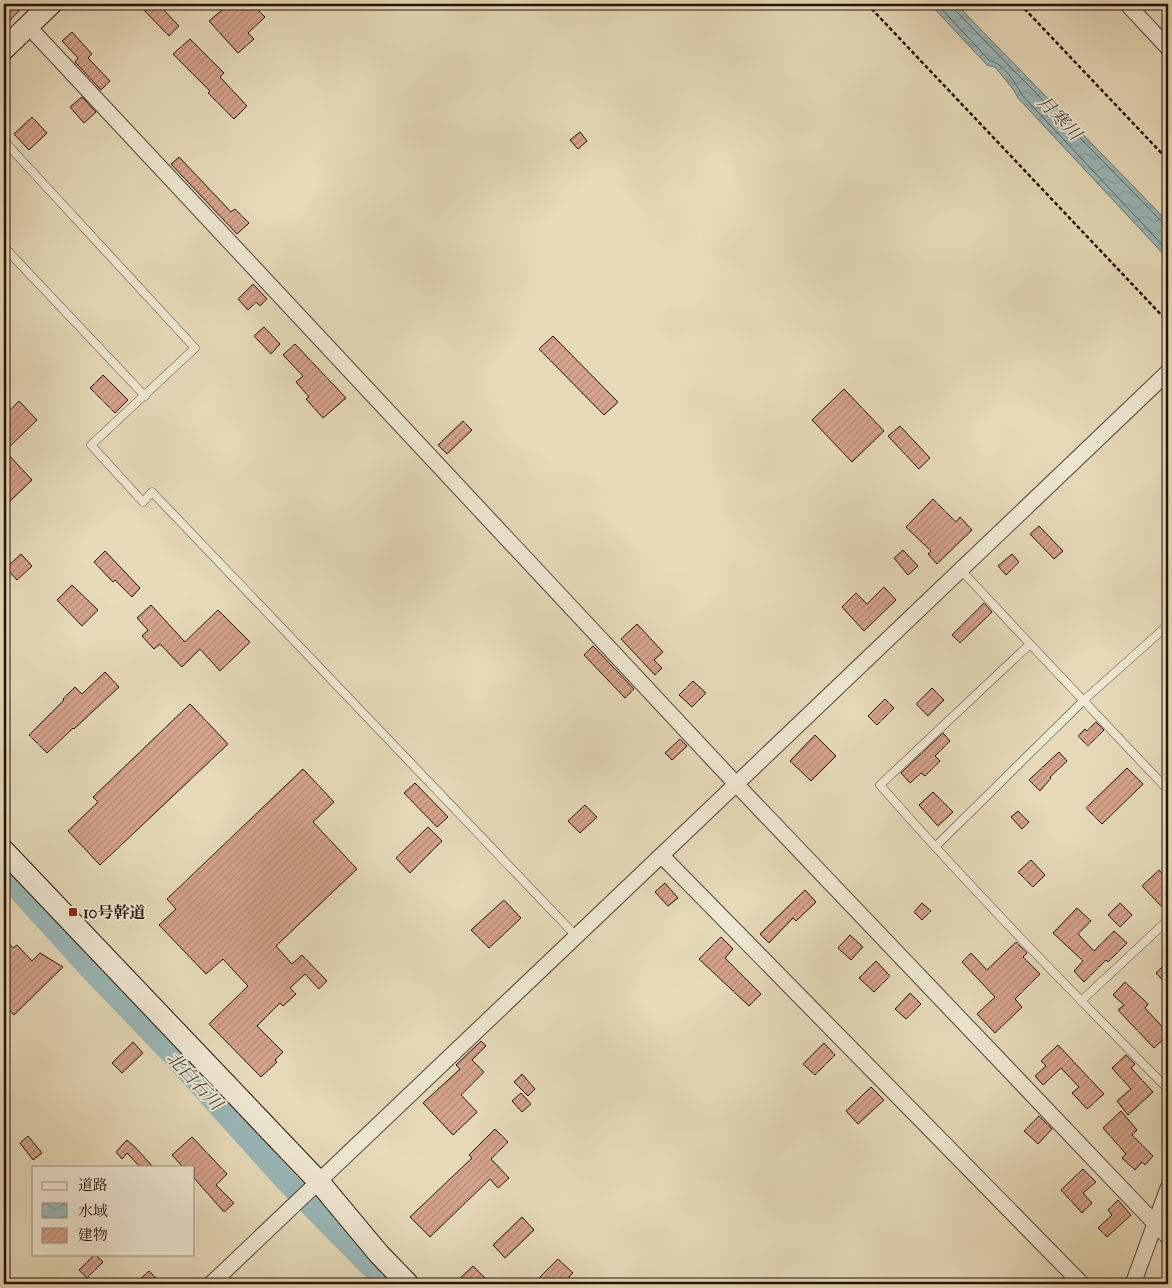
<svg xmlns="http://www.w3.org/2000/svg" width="1172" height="1288" font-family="'IM FELL French Canon','Noto Serif JP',serif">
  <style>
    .water { fill: url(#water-waves); stroke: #6b7572 }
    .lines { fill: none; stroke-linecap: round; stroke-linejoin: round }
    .shore { stroke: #5f6460; stroke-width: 1 }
    .river { stroke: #9ab8b9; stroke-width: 22 }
    .building { fill: url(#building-hatch); stroke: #241107 }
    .lane-casing { stroke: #544334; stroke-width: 9 }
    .street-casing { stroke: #544334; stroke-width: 17 }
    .secondary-casing { stroke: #241107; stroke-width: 23 }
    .path { stroke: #241107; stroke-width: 2.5; stroke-dasharray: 4 2.5; stroke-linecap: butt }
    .lane { stroke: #efe7d2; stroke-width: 8 }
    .street { stroke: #efe7d2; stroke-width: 15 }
    .secondary { stroke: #efe7d2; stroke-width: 21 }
    .poi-dot { fill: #8f2418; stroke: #efe7d2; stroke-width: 2 }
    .labels { text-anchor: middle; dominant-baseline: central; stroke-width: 4; stroke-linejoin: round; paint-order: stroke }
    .poi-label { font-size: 16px; font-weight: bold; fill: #241107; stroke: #efe7d2; text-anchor: start }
    .water-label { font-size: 18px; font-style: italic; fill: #4d4b45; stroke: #efe7d2 }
  </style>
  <defs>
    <pattern id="water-waves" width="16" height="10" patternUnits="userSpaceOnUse" patternTransform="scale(1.25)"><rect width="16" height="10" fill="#9ab8b9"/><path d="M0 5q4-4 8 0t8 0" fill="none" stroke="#859d9e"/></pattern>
    <pattern id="building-hatch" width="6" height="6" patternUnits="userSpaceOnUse" patternTransform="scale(1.25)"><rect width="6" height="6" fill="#d6a38c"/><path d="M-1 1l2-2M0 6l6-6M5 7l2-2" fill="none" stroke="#b88b77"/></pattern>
  </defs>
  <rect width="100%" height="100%" fill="#e6dab9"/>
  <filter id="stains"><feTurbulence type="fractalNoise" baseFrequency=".004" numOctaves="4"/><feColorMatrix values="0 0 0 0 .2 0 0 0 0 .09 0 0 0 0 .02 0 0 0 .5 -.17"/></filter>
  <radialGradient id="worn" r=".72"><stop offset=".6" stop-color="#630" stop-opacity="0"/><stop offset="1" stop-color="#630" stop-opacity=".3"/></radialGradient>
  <path class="water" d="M930,4H956L1168,222V259L1018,98L1013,89L995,67L987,65Z"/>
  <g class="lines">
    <path class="shore" d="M937,4L989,60C1004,64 1015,82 1022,95L1168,251
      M952,4L954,9C1023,81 1094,151 1163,223L1168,225"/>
    <path class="river" d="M4,874L93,972L171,1053L285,1180L388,1284"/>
  </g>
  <path class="building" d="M4,4H26L4,26Z
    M138,4H158L179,26L169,36Z
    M229,4H252L265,17L248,33L254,39L238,53L209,21Z
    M72,32L92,54L88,58L110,81L101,90L75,62L78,58L62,41Z
    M190,39L224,73L220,77L247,106L234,119L208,93L210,91L173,54Z
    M82,97L96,112L84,123L70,107Z
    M32,117L47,133L29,150L14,134Z
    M580,132L587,141L578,149L570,140Z
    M179,157L231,212L235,209L249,223L237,234L171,164Z
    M253,284L267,299L260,306L256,302L248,310L238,299Z
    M264,327L280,344L271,354L254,336Z
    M553,336L618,402L604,415L539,349Z
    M295,344L346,398L323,418L306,399L309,397L296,382L303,376L283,355Z
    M103,375L128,400L115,413L90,388Z
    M844,389L884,431L852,462L812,420Z
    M19,401L37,420L5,451L32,480L4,507V416Z
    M463,421L472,430L447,454L438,445Z
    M900,426L930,458L919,469L888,436Z
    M933,499L956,522L960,517L972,530L937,564L928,554L931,551L906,527Z
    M1039,526L1063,551L1054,559L1030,534Z
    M903,550L918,566L908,575L894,558Z
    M105,551L140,588L132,597L115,580L113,582L94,562Z
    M21,554L32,566L17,580L6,568Z
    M1012,554L1019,562L1006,575L998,566Z
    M72,585L98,610L82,626L57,600Z
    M884,587L896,600L864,631L842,607L856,593L867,604Z
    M984,603L992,612L960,643L952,635Z
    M151,605L185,642L218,610L250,642L220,671L200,649L182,667L160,644L154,649L142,636L148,630L137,618Z
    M637,624L663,652L654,660L662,668L655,675L621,639Z
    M593,646L634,689L625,698L584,655Z
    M105,672L119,687L74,729L73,728L47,753L29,735L64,700L63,699L75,687L82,694Z
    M693,681L706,693L692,707L679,695Z
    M932,688L944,700L928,716L916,704Z
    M885,699L894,708L877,725L868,716Z
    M190,704L228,744L100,865L68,831L98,802L93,797Z
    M1096,722L1104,730L1088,746L1078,736L1085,729L1087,731Z
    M943,733L950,741L935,756L940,761L925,776L921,773L910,783L901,773Z
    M815,735L836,756L811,781L790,761Z
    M680,739L687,746L672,760L665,753Z
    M1059,752L1067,761L1050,777L1051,778L1040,791L1029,780Z
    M1127,768L1143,784L1102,824L1086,808Z
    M303,769L334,802L313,822L357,869L276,946L292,964L302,955L327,981L319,989L305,974L290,988L296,994L283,1006L280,1003L257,1026L283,1052L275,1060L277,1062L261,1077L209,1024L248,986L223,959L206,974L159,925L176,909L167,899Z
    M415,783L448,817L437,827L404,793Z
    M933,792L953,812L938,826L919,805Z
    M585,805L597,817L580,833L568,821Z
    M1018,811L1029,822L1022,829L1011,817Z
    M428,827L442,841L410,873L396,858Z
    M1031,860L1045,875L1033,887L1018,872Z
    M1159,870L1168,880L1164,886L1168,890V901L1162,907L1142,886Z
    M665,883L678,898L668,906L655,892Z
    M805,890L816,902L796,921L793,918L769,943L760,934Z
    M504,900L521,918L489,948L471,930Z
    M922,903L931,911L922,920L914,912Z
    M1120,903L1132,915L1120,927L1108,915Z
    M1077,908L1091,921L1078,934L1094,951L1114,931L1127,943L1108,962L1106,960L1084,982L1074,971L1083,961L1053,933Z
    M850,935L863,947L851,960L838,948Z
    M721,937L733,949L725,958L761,994L749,1006L699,959Z
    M4,938L13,948L17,945L32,961L40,953L63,967L14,1015L4,1005Z
    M1016,942L1027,953L1023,957L1040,974L1015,999L1022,1007L995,1033L977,1014L995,997L962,962L971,953L987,970Z
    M876,961L890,976L874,992L859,978Z
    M1168,961V986L1156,973Z
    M1125,982L1148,1004L1145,1008L1168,1033V1035L1154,1048L1118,1010L1124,1005L1113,995Z
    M910,993L921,1004L906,1019L895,1009Z
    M481,1041L486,1046L472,1060L484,1072L461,1095L477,1112L453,1135L423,1103L460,1069L456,1065Z
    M133,1042L143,1053L122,1073L112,1063Z
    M824,1043L835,1055L815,1075L803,1064Z
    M1058,1045L1104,1094L1087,1109L1072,1093L1079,1087L1061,1068L1043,1085L1035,1076L1046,1066L1041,1061Z
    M1126,1055L1135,1064L1131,1068L1153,1092L1128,1115L1117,1101L1131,1089L1112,1068Z
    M522,1074L535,1089L528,1096L514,1082Z
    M871,1087L884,1100L858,1124L846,1111Z
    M521,1093L531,1104L522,1112L512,1101Z
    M1121,1111L1137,1130L1132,1135L1153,1156L1145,1165L1142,1162L1135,1170L1122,1158L1126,1154L1103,1128Z
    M1039,1116L1052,1129L1038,1144L1024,1131Z
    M495,1129L508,1142L491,1159L509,1178L498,1188L490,1179L430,1237L410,1217L472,1158L469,1155Z
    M28,1136L42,1153L33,1160L20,1143Z
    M192,1137L227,1174L216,1185L234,1203L224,1212L194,1178V1167H183L172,1155Z
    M127,1140L137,1149L153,1167H140L127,1153L122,1159L116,1152Z
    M1083,1169L1096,1182L1083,1193L1092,1203L1082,1213L1061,1190Z
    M1118,1200L1131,1215L1107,1237L1098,1228L1112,1215L1108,1210Z
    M522,1217L534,1230L505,1258L493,1245Z
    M95,1254L103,1262L87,1278L79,1270Z
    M558,1259L573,1273L562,1284H533Z
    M473,1266L485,1278L479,1284H454Z
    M149,1271L162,1284H135Z"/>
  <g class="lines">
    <g class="lane-casing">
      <path id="lane" d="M4,141L195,348L91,445L143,502L152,492L577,937
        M4,247L145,396
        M960,569L1030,644L1168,790
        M1030,644L880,785C972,890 1070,990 1168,1089
        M935,847L1084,700L1168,625
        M1081,1001L1168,920"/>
    </g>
    <g class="street-casing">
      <path id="street" d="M1127,4L1168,48
        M28,26L737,785L1168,1237
        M662,856L1082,1284
        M211,1284C532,982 848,675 1168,372
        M1133,1284L1168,1188"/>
    </g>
    <g class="secondary-casing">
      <path id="secondary" d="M4,49L51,4
        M4,851L319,1182L379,1254L408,1284"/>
    </g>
    <path class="path" d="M867,4L1168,322
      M1020,4L1168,160"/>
    <use href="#lane" class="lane"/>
    <use href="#street" class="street"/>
    <use href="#secondary" class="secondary"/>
  </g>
  <rect class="poi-dot" x="68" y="907" width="10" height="10" rx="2.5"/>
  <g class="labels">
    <g class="poi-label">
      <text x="83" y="912">10号幹道</text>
    </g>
    <g class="water-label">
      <text transform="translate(1059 118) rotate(46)">月寒川</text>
      <text transform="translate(194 1081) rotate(47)">北白石川</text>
    </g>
  </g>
  <rect width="1172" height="1288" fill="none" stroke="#e6dab9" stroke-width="20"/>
  <rect x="5" y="5" width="1162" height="1278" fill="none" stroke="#241107" stroke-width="2.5"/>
  <rect x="10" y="10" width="1152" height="1268" fill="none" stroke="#241107"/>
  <rect x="32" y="1166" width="162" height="90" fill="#efe7d2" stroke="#9e9181"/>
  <rect x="42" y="1182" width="25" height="8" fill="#efe7d2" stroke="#9e9181"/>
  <text x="78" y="1190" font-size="15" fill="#241107">道路</text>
  <rect x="42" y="1203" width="25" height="15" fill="url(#water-waves)" stroke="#9e9181"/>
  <text x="78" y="1216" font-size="15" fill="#241107">水域</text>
  <rect x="42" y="1228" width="25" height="15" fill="url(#building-hatch)" stroke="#9e9181"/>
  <text x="78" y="1240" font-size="15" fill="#241107">建物</text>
  <rect width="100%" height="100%" filter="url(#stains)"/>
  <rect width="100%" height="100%" fill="url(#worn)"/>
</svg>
